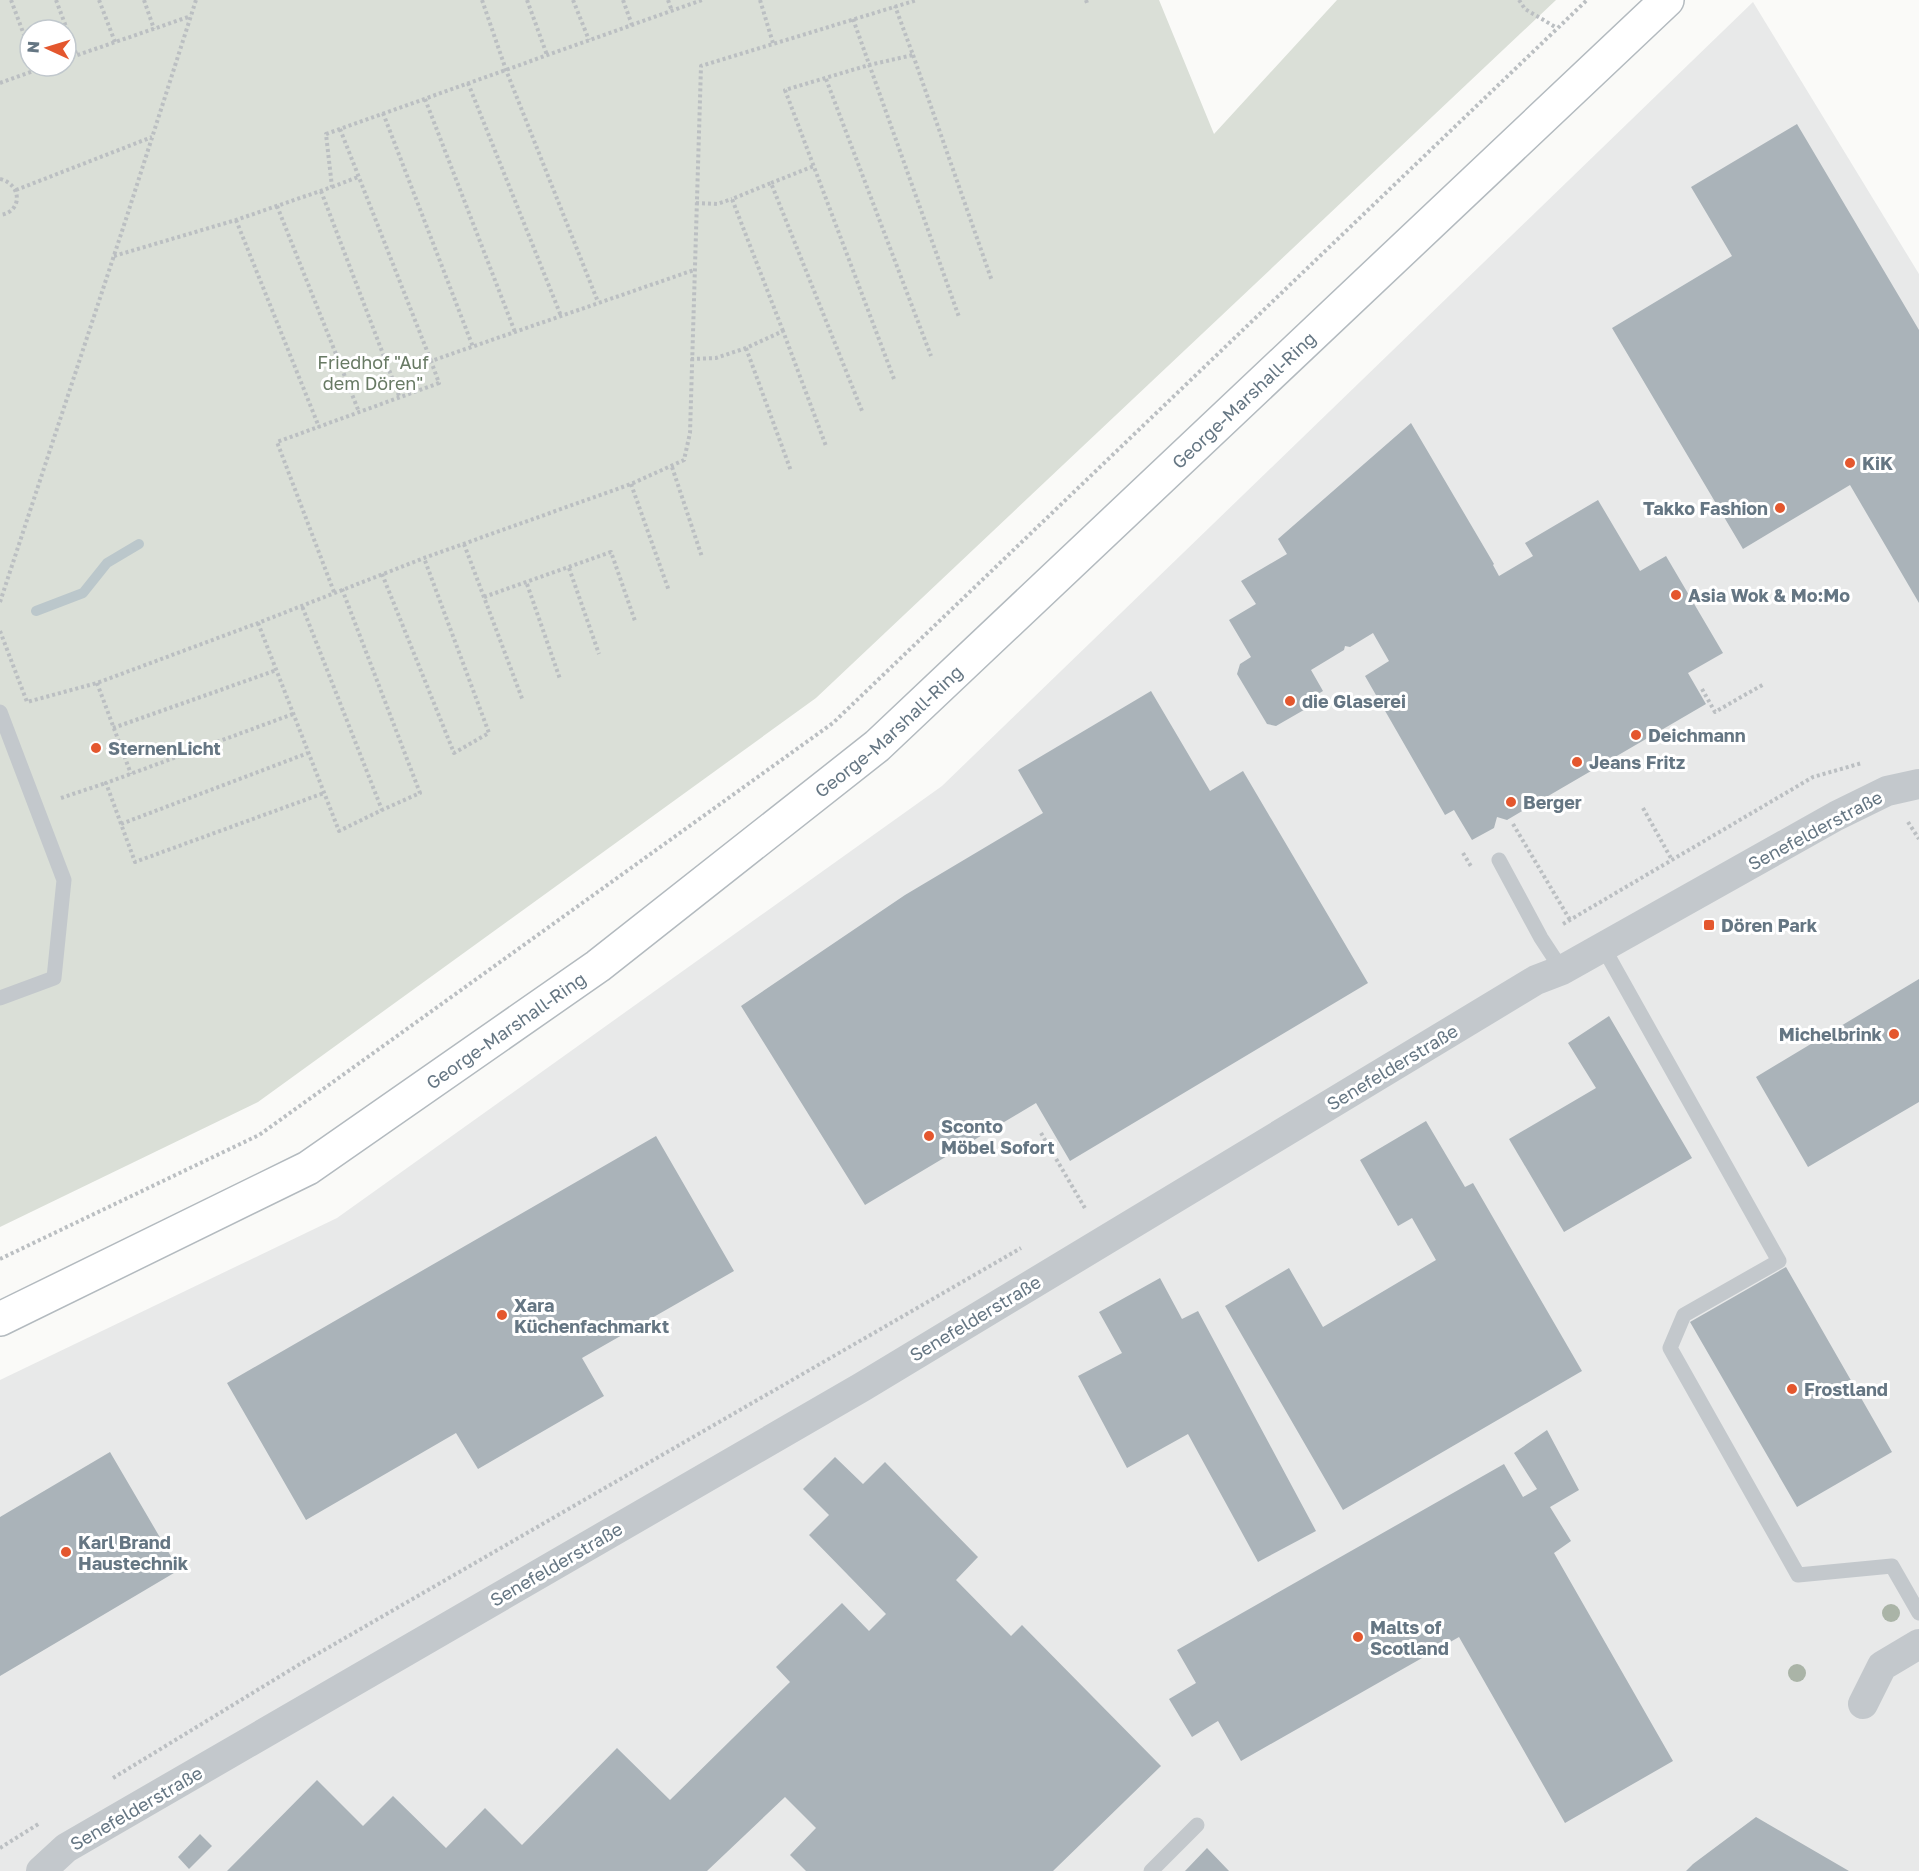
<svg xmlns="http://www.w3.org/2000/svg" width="1919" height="1871" font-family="'Golos Text',sans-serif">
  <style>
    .built { fill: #e8e9e9 }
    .green { fill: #dadfd7; fill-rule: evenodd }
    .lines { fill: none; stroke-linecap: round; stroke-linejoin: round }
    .stream { stroke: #bbc7cb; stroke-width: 10 }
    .building { fill: #aab3b9 }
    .secondary-casing { stroke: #b3babf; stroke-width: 36 }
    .path { stroke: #bbbfc2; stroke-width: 4; stroke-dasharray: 3 3; stroke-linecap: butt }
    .lane { stroke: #c3c8cc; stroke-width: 15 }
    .street { stroke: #c3c8cc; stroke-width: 30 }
    .secondary { stroke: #fff; stroke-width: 33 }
    .tree { fill: #aab4a7 }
    .poi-dot { fill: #e4572e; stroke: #fff; stroke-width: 2 }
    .labels { text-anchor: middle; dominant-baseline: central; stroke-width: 6; stroke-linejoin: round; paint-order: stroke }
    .park-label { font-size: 18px; fill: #687a64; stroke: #fff }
    .street-label { font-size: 18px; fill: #657683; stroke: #fff }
    .poi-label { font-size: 18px; font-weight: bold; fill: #657683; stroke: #fff; text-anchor: start }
  </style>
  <rect width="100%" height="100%" fill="#fafaf8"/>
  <path class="built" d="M1753,2L1919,274V1871H0V1380L337,1218L942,786Z"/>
  <path class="green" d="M0,0H1159L1214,134L1337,0H1556L816,698L258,1102L0,1227ZM30,30H66V66H30Z"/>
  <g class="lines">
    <path class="stream" d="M36,611L83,593L107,563L139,544"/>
  </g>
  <path class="building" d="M1797,124L1919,330V603L1850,485L1743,549L1612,328L1732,256L1691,187Z
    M1411,423L1494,564L1493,565L1499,576L1533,556L1525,543L1598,500L1640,571L1666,556L1723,653L1688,673L1706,704L1543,799L1532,796L1529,807L1507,820L1497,817L1494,828L1472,840L1454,810L1445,815L1365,676L1389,661L1373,633L1350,647L1345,646L1344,650L1311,670L1323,691L1313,697L1309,707L1276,726L1267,724L1237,674L1240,664L1251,657L1229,620L1256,604L1241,581L1287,554L1278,539Z
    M1151,691L1210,791L1243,771L1368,983L1070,1161L1036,1103L865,1205L741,1006L905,895L1043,813L1018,770Z
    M1919,979V1102L1808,1167L1756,1077Z
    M1609,1016L1692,1158L1564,1232L1509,1139L1596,1088L1568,1043Z
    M1426,1121L1465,1187L1473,1183L1582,1371L1343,1510L1225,1306L1289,1268L1323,1327L1436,1260L1412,1218L1398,1226L1360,1160Z
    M656,1136L734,1271L582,1358L604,1396L478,1469L456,1433L306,1520L227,1383Z
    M1786,1267L1892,1452L1797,1507L1690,1322Z
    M1160,1278L1182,1319L1198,1311L1316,1531L1258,1562L1188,1434L1127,1468L1078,1376L1122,1353L1099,1312Z
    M1547,1430L1579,1490L1550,1507L1571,1541L1554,1553L1673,1761L1565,1823L1459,1637L1241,1761L1218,1721L1192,1737L1169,1699L1196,1683L1177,1650L1504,1464L1523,1497L1537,1489L1514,1453Z
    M110,1452L179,1570L0,1676V1517Z
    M835,1457L863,1484L885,1462L978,1557L956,1580L1011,1636L1022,1625L1161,1766L1053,1871H806L790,1855L816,1828L785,1797L707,1871H227L317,1780L363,1826L393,1796L446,1848L485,1808L522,1845L617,1748L670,1800L790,1682L776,1667L842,1603L869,1631L886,1614L809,1535L829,1515L803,1489Z
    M1756,1817L1849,1871H1686L1693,1864Z
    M200,1834L212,1846L189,1869L178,1857Z
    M1207,1848L1229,1871H1185Z"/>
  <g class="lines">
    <g class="secondary-casing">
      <g id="secondary">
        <path id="s1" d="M0,1319L308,1168L598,966L877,746L1667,0"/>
      </g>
    </g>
    <path class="path" d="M11,0L30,51
      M56,0L77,56
      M99,0L115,42
      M144,0L154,29
      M482,0L506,70L598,302
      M527,0L547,55
      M573,0L589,40
      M623,0L632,25
      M668,0L672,11
      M760,0L773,43
      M1086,0L1087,3
      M1519,0L1525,9L1557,28
      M853,19L959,317
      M913,55L992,281
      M66,59L191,16
      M826,79L931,356
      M0,83L47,66
      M468,83L561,316
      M425,99L515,332
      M383,113L473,347
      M340,129L431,361
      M0,179C22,184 23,212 0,215
      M771,183L814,166
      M332,187L358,177
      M16,190L152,137
      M321,191L399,396
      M696,203L717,204L732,199
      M277,206L359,412
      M236,220L319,427
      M114,256L236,220L332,187L326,134L702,0
      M783,331L732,199L771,183L862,411
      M746,348L791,471
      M691,359L716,358L746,348L783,331L826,446
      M894,379L785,90L869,65L913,55L895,6
      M672,467L702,557
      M631,484L669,591
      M464,544L523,701
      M569,568L599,654
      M382,574L454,753L489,733L424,558
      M527,584L560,679
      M342,589L420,793L382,810
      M334,592L277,442L439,383L431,361L694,270
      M484,597L611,552L635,621
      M0,602L126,219L196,0
      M258,623L339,831L382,810L302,606
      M0,631L27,702L97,683L258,623L424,558L631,484L684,460L690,433L701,66L917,0
      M97,683L131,774
      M1702,689L1715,712L1764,684
      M293,714L106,783L135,862L324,793
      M113,728L277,670
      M61,798L106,783
      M1643,808L1672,860
      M1908,822L1919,839
      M121,824L308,753
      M1513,824L1570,920
      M1463,853L1472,868
      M1563,924L1813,777L1862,763
      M1041,1133L1086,1210
      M0,1259L259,1135L833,723L1587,0
      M113,1778L305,1661L1021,1248
      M0,1848L40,1823"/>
    <path class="lane" d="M1499,860L1541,938L1562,970
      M1603,947L1779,1261L1684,1315L1670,1348L1798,1575L1892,1566L1919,1613
      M0,998L54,978L64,880L0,712
      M1151,1871L1197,1825"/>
    <path class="street" d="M1863,1704L1882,1666L1919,1644
      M41,1871L66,1848L862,1387L1536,980L1562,970L1836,816L1887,791L1919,784"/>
    <use href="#secondary" class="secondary"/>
  </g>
  <g class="tree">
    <circle cx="1891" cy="1613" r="9"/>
    <circle cx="1797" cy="1673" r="9"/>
  </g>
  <g class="poi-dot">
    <circle cx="1850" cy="463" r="6"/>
    <circle cx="1780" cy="508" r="6"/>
    <circle cx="1676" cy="595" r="6"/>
    <circle cx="1290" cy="701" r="6"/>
    <circle cx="1636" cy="735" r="6"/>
    <circle cx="96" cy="748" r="6"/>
    <circle cx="1577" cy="762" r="6"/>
    <circle cx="1511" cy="802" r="6"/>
    <rect x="1703" y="919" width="12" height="12" rx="3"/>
    <circle cx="1894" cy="1034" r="6"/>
    <circle cx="929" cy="1136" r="6"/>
    <circle cx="502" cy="1315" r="6"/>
    <circle cx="1792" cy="1389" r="6"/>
    <circle cx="66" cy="1552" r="6"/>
    <circle cx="1358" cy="1637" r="6"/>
  </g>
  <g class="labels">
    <g class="park-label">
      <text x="373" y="362">Friedhof "Auf<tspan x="373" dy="21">dem Dören"</tspan></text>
    </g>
    <g class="street-label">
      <text stroke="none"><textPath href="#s1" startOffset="1556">George-Marshall-Ring</textPath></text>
      <text stroke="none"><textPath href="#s1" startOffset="1070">George-Marshall-Ring</textPath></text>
      <text transform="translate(1815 830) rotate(-28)">Senefelderstraße</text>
      <text stroke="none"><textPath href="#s1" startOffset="584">George-Marshall-Ring</textPath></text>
      <text transform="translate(1392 1067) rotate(-31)">Senefelderstraße</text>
      <text transform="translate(975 1318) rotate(-31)">Senefelderstraße</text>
      <text transform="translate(556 1564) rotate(-30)">Senefelderstraße</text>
      <text transform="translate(136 1808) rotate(-30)">Senefelderstraße</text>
    </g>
    <g class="poi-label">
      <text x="1862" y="463">KiK</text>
      <text x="1768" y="508" text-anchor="end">Takko Fashion</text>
      <text x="1688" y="595">Asia Wok &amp; Mo:Mo</text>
      <text x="1302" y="701">die Glaserei</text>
      <text x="1648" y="735">Deichmann</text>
      <text x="108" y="748">SternenLicht</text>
      <text x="1589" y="762">Jeans Fritz</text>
      <text x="1523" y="802">Berger</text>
      <text x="1721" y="925">Dören Park</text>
      <text x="1882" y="1034" text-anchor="end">Michelbrink</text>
      <text x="941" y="1126">Sconto<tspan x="941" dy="21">Möbel Sofort</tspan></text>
      <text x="514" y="1305">Xara<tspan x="514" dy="21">Küchenfachmarkt</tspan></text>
      <text x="1804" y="1389">Frostland</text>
      <text x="78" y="1542">Karl Brand<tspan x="78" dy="21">Haustechnik</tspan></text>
      <text x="1370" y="1627">Malts of<tspan x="1370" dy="21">Scotland</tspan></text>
    </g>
  </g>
  <g transform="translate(48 48) rotate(274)"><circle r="28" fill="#ffffff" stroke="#c1c8cd" stroke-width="1.5"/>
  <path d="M0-4.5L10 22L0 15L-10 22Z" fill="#e4572e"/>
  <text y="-9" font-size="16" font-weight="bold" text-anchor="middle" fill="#657683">N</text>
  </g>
</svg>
